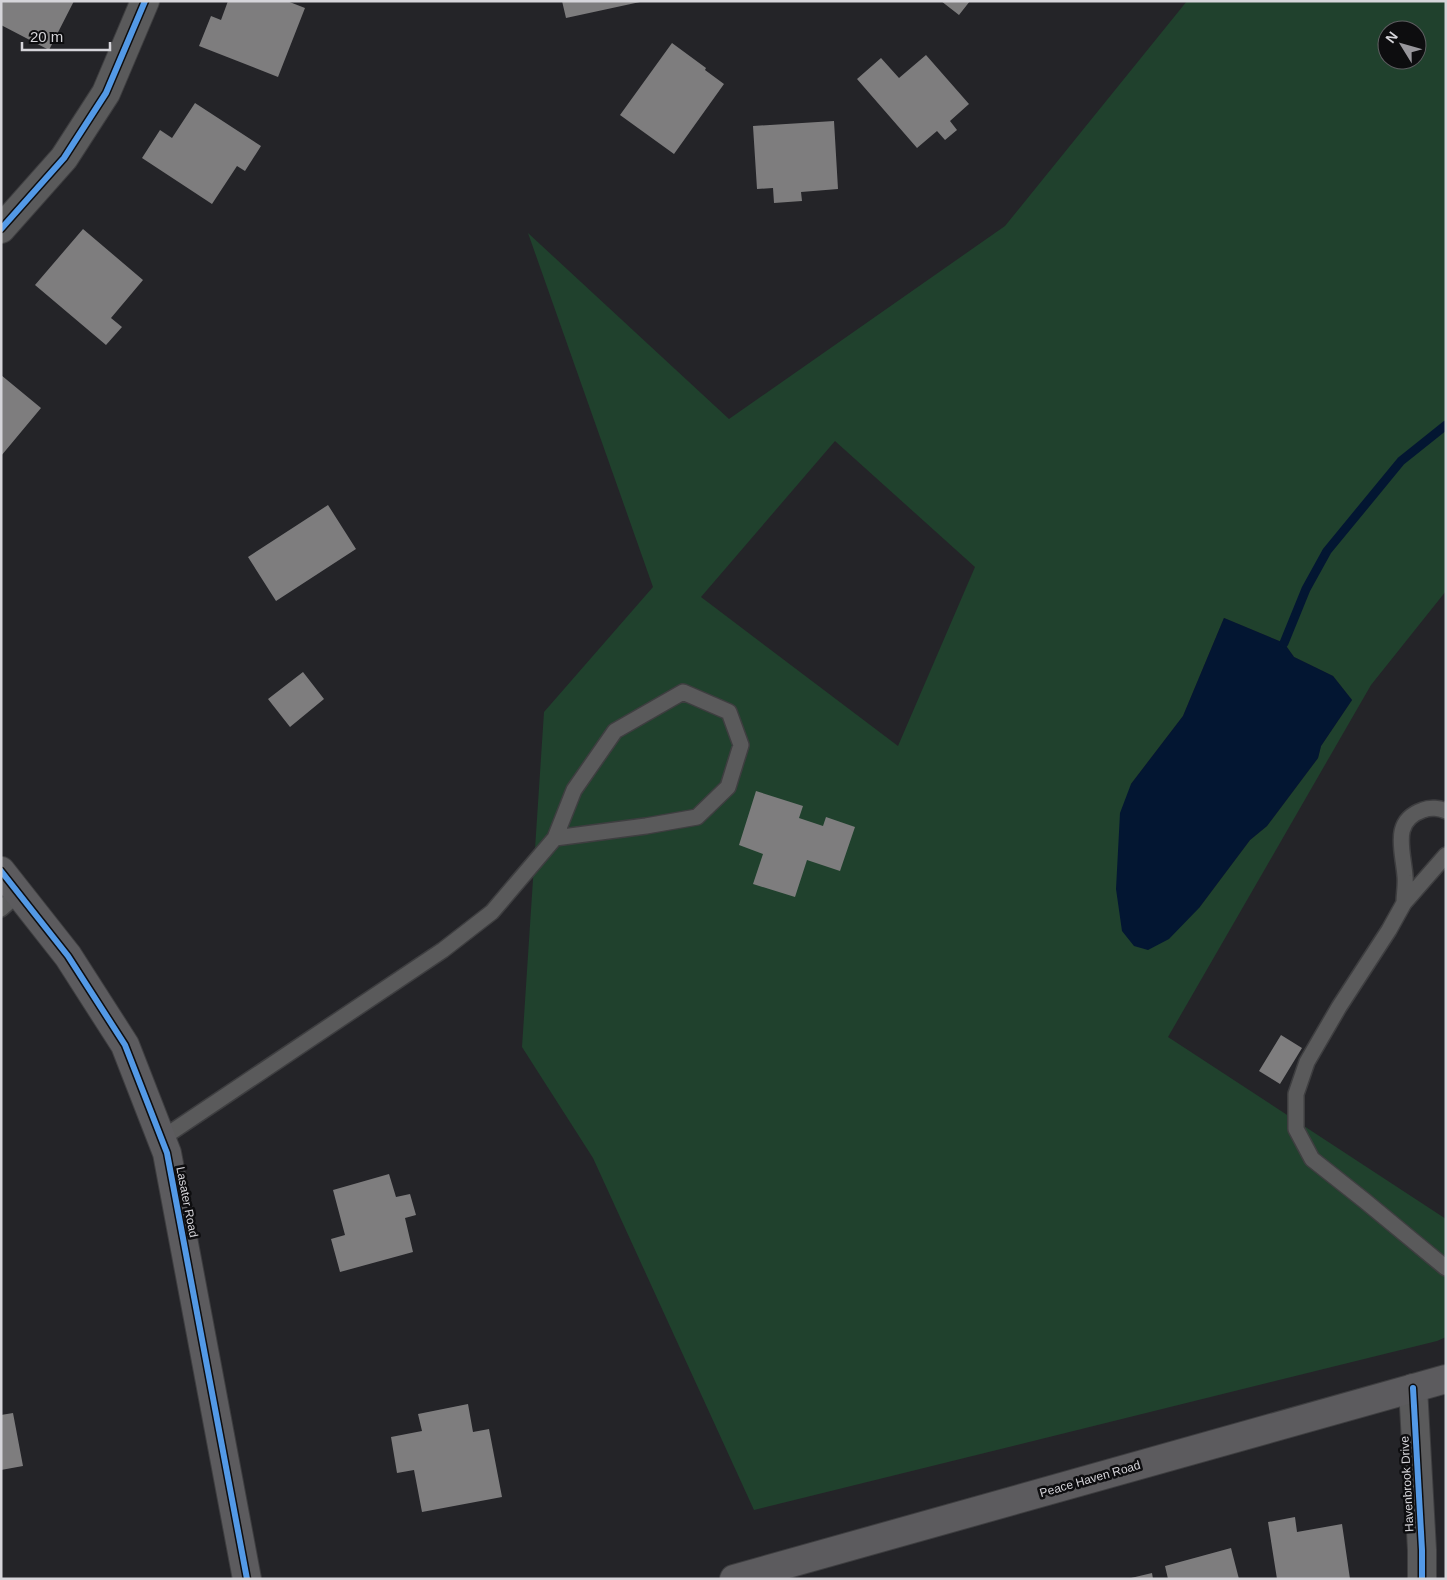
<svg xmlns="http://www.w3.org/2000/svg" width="1447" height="1580" font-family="Arial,sans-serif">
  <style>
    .green { fill: #20412d; fill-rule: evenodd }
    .water { fill: #031632 }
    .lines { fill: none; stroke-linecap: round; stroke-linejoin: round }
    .stream { stroke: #031632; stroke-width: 9 }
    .building { fill: #7e7d7e }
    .lane-casing { stroke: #3e3e40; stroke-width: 18 }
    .street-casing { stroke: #3e3e40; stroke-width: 30 }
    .secondary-casing { stroke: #3e3e40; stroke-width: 30 }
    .lane { stroke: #5a5a5b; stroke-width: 15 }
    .street { stroke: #5a5a5b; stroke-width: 28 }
    .secondary { stroke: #5c5b5e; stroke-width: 28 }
    .cycleway-casing { stroke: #0d0d0f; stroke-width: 9 }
    .cycleway { stroke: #5399e6; stroke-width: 6 }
    .labels { text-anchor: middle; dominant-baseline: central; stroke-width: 5; stroke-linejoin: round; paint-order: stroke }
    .street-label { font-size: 12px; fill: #d6d5da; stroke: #0d0d0f }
  </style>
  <rect width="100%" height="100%" fill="#242428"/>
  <path class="green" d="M1187,1H1446V591L1371,685L1168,1037L1446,1219V1337L1437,1341L754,1510L593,1158L522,1047L544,712L653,587L528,233L729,419L1005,226ZM1387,30H1417V60H1387ZM835,441L975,567L898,746L701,597ZM1224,618L1284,643L1294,657L1333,676L1352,700L1321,746L1318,758L1267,826L1250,840L1199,908L1131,784L1183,716Z"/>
  <path class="water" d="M1224,618L1284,643L1294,657L1333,676L1352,700L1321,746L1318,758L1267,826L1250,840L1199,908L1169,939L1148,950L1134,946L1122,931L1116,889L1120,813L1131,784L1183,716Z"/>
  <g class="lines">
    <path class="stream" d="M1284,643L1306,589L1327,551L1401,461L1446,425"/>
  </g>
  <path class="building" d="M1,1H74L49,50L1,25Z
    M228,1H287L305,8L278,77L199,46L211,16L221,20Z
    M562,1H639L640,2L566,18Z
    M941,1H970L959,15Z
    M672,43L706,68L705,70L724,84L674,154L620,115Z
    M926,55L969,104L950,121L957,130L945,140L937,131L917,148L857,79L881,58L899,78Z
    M195,103L261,146L245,171L237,166L212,204L142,158L160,130L172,138Z
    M834,121L838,189L801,192L802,201L774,203L773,188L757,189L753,126Z
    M83,229L143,280L111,318L122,327L106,345L35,285Z
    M1,375L41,408L1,456Z
    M328,505L356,549L276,601L248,557Z
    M303,672L324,699L290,727L268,699Z
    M756,791L803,806L799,818L823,826L826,817L855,827L840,871L807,860L795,897L753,884L763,854L739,845Z
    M1281,1035L1302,1048L1280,1084L1259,1071Z
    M389,1174L396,1197L410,1194L416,1215L405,1218L413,1252L340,1272L331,1239L345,1235L333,1190Z
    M468,1404L473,1432L489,1429L502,1497L422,1512L414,1470L397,1473L391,1437L422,1431L418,1414Z
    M13,1413L23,1466L1,1470V1415Z
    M1295,1517L1297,1532L1342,1524L1350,1579H1277L1268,1522Z
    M1231,1548L1239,1579H1168L1165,1566Z
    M1152,1573L1153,1579H1131V1578Z"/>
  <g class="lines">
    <g class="lane-casing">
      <path id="lane" d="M1446,855L1404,903L1389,930L1339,1007L1307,1062L1296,1094V1129L1312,1159L1365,1201L1446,1268
        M1404,903C1404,894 1406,885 1405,876C1403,850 1391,821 1423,810C1430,807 1440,808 1446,811
        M1,909L19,893
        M161,1139L443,950L492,912L555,838L574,790L615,731L683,692L729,712L741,745L728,787L697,817L646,826L555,838"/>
    </g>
    <g class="street-casing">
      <path id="street" d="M1,229L64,158L106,93L145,1
        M1413,1388L1422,1550V1579"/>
    </g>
    <g class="secondary-casing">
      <path id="secondary" d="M1,871L68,956L125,1045L167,1153L247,1579
        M734,1579L1446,1379"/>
    </g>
    <use href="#lane" class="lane"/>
    <use href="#street" class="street"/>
    <use href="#secondary" class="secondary"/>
    <g class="cycleway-casing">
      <path id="cycleway" d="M1,229L64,158L106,93L145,1
        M1,871L68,956L125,1045L167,1153L247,1579
        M1413,1388L1422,1550V1579"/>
    </g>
    <use href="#cycleway" class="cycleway"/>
  </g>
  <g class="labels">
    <g class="street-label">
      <text transform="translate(187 1202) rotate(79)">Lasater Road</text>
      <text transform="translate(1090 1479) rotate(-16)">Peace Haven Road</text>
      <text transform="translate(1407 1484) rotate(-93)">Havenbrook Drive</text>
    </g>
  </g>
  <rect width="1447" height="1580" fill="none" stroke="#d6d5da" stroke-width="5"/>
  <g transform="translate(1402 45) rotate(307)"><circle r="24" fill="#0d0d0f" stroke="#5d5d60"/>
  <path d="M0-4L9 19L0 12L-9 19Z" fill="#98979c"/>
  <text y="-8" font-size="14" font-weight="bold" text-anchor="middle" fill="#d6d5da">N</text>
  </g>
  <path d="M22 42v8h88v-8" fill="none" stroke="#d6d5da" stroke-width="2.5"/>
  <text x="30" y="42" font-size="15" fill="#d6d5da" stroke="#0d0d0f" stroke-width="4" paint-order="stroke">20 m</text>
</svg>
